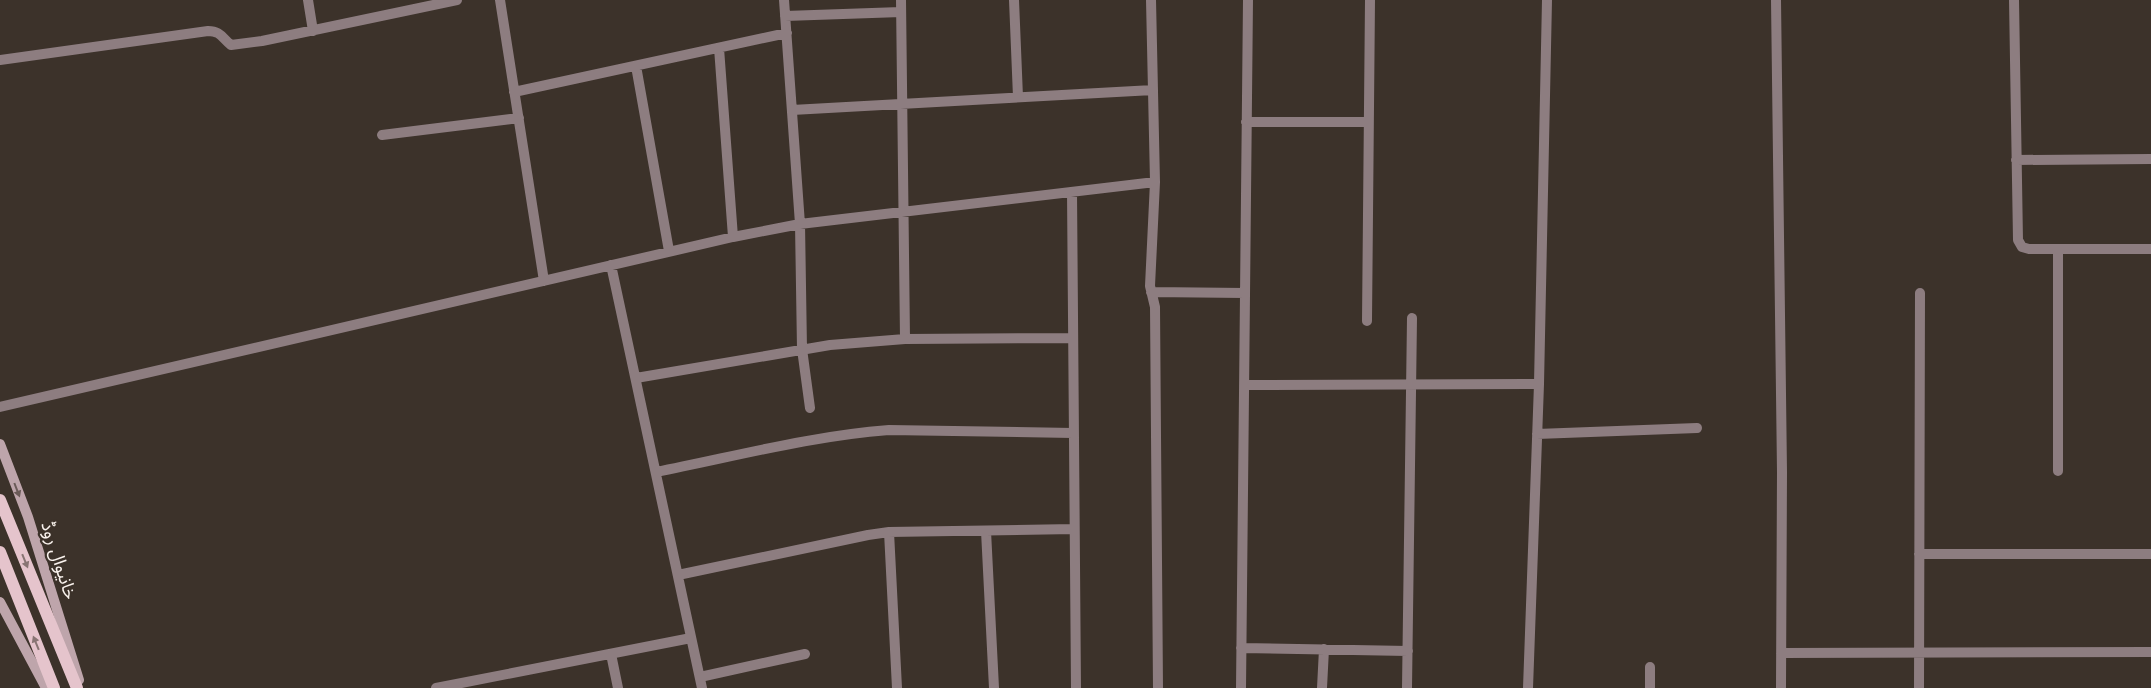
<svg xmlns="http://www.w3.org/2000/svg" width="2151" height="688" font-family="'Noto Sans','Noto Sans Arabic',sans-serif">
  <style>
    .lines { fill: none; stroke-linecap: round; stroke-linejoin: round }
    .street { stroke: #8d7d80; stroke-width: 10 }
    .secondary { stroke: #bea5ab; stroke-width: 10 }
    .primary { stroke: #e5c4cc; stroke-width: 12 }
    .oneway { fill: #6a5a57 }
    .oneway2 { fill: #887473 }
    .labels { text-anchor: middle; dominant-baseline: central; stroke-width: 4.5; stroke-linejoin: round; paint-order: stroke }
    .street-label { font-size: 18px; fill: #faf3ee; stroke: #3c322a }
  </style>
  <rect width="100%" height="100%" fill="#3c322a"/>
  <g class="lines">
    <path class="street" d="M308,0L313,31
      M500,0L544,281
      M784,0L800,224L802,349L810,408
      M901,0L905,339
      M1014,0L1018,97
      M1151,0L1155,182L1150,286L1155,307L1158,688
      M1776,0L1782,472L1781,688
      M2014,0L2018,240L2022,247L2029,249H2151
      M785,16L901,12
      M719,48L733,237
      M0,60L208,31C221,31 222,38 231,45L262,41L457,0
      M636,66L669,251
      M514,92L787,33
      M792,110L1153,90
      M1246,122H1368
      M382,135L519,118
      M2016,160L2151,159
      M1072,192L1076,688
      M2058,249V471
      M611,265L702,688
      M1151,292L1245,293
      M1367,321L1370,0
      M636,378L830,345L905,339L1073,338
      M1244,385L1539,384
      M0,407L733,237L800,224L1155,182
      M1537,434L1697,428
      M656,472C733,457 810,436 889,430L1073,433
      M986,531L994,688
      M889,532L897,688
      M1919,554H2151
      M678,575L868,535L889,532L1074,529
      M1241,648L1408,651
      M1781,653L2151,652
      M611,654L618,688
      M700,677L805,654
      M436,688L691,638
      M1241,688L1248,0
      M1322,688L1324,649
      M1407,688L1412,318
      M1528,688L1539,384L1547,0
      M1650,688V667
      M1919,688L1920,293"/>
    <path class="secondary" d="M0,444L28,517L79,680
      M0,602L46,688"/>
    <path class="primary" d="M0,500L77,688
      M0,552L54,688"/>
  </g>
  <defs><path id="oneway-solid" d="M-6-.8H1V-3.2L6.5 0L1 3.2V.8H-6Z" transform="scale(1.25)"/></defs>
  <use class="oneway" href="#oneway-solid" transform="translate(17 490) rotate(69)"/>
  <g class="oneway2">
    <use href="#oneway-solid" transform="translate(25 561) rotate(68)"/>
    <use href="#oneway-solid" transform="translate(36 643) rotate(-112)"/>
  </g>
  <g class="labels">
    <g class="street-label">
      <text transform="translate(60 560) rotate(72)">خانیوال روڈ</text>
    </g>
  </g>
</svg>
